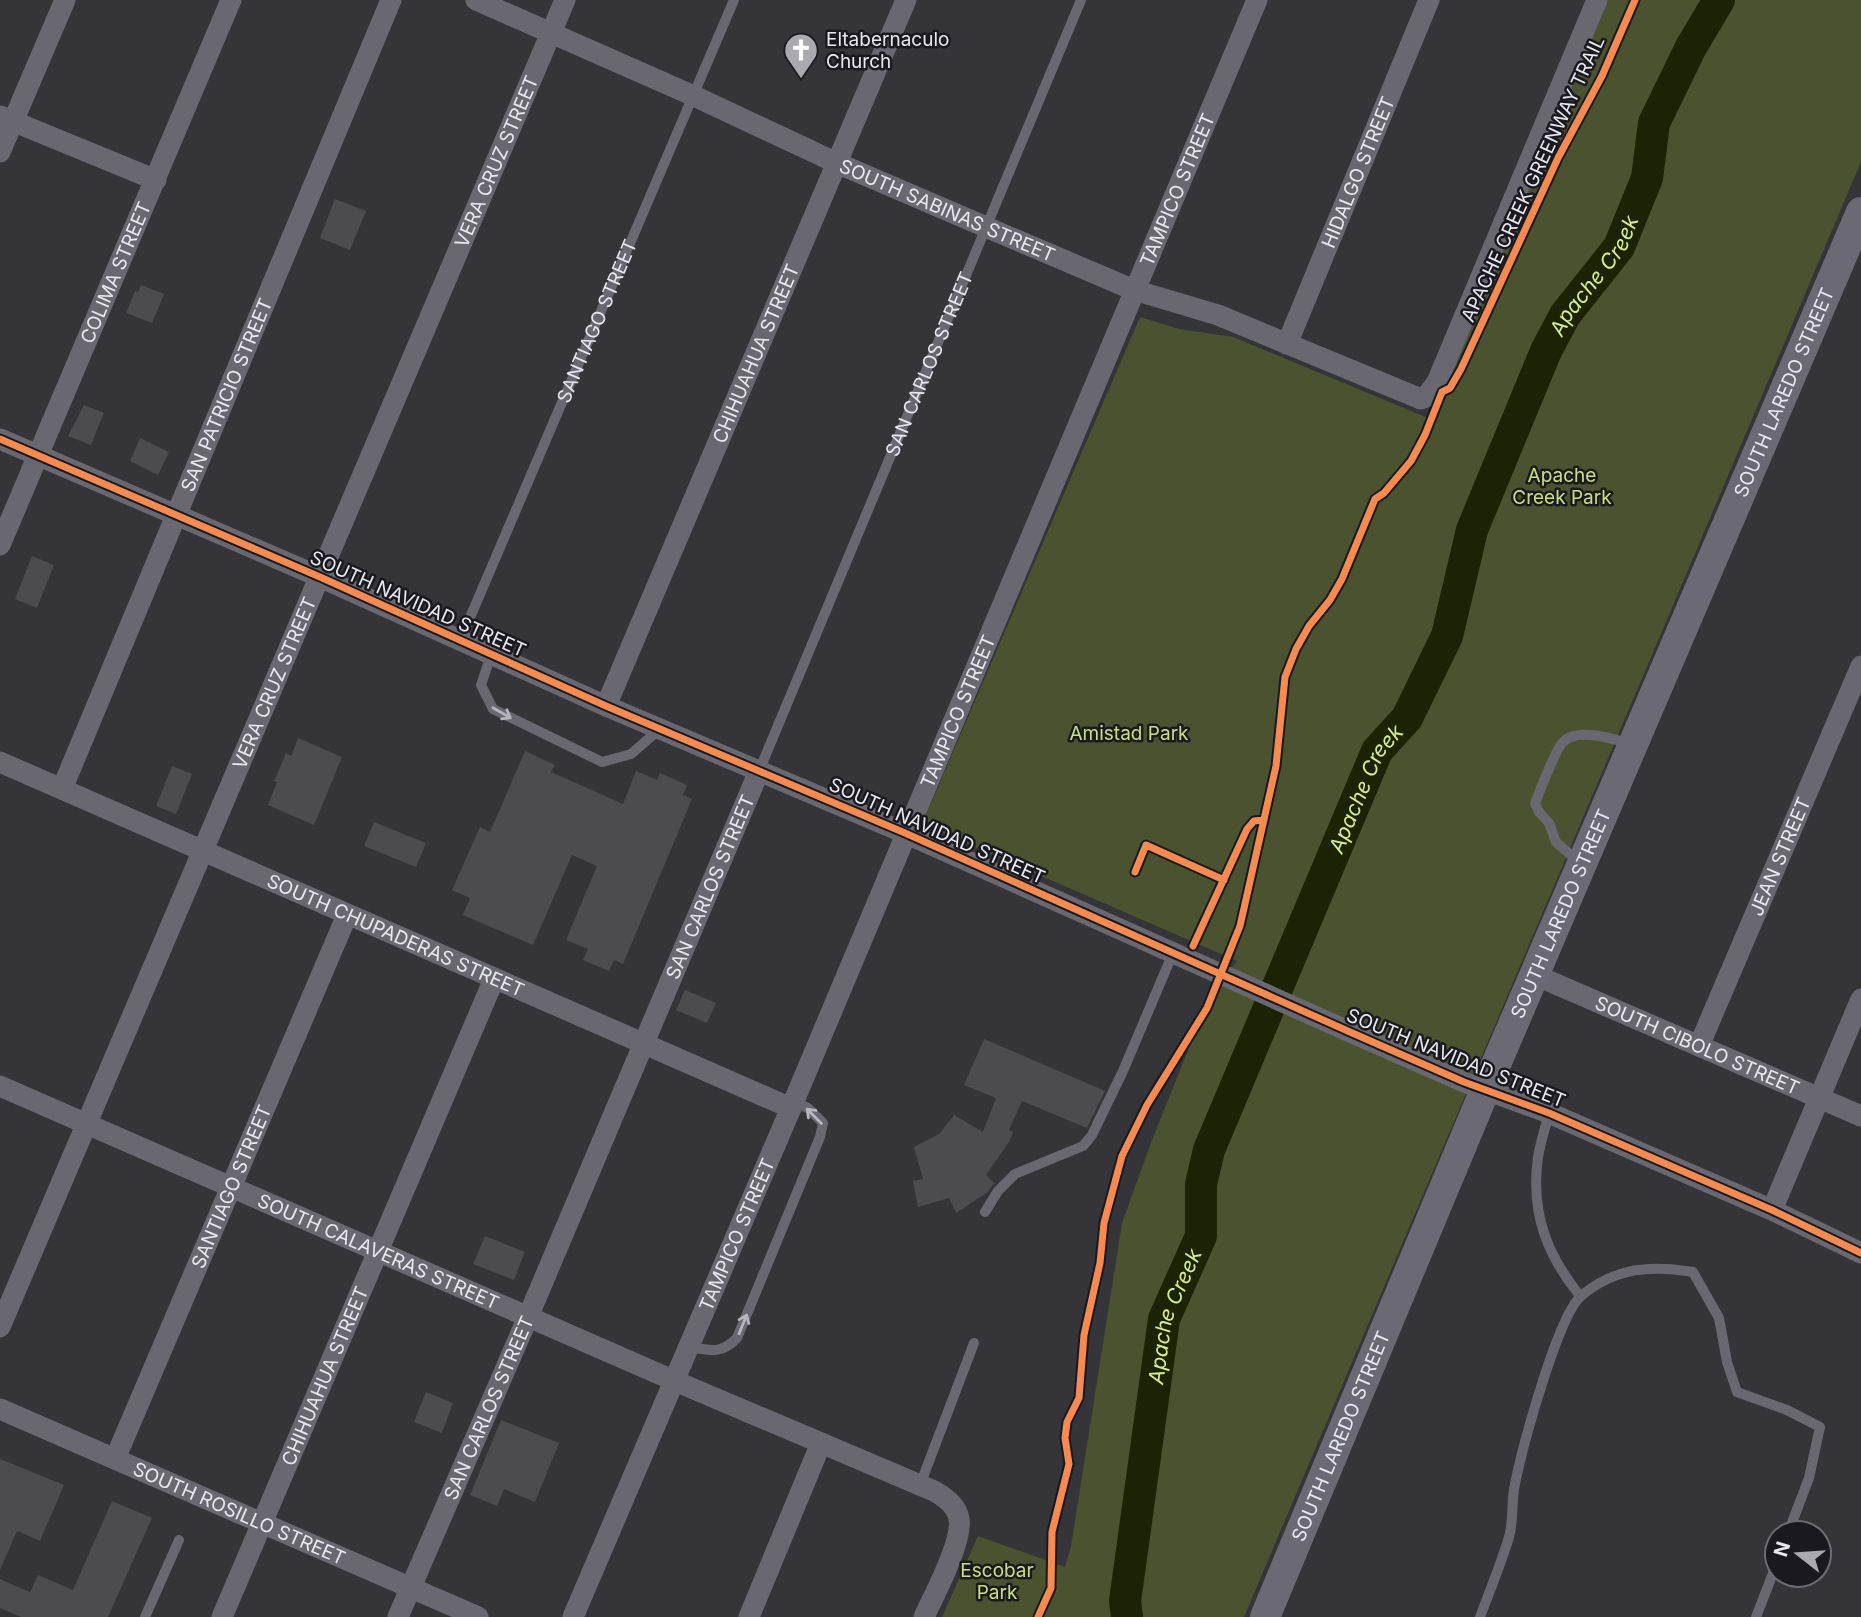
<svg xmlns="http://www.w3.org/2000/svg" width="1861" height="1617" font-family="Inter,sans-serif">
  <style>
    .green { fill: #4a522f }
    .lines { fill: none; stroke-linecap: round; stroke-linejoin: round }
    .river { stroke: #1c2305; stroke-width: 32 }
    .building { fill: #4b4b50 }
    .lane { stroke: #696871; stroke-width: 10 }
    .street { stroke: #696871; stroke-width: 21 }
    .secondary { stroke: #6b6a74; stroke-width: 30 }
    .cycleway-casing { stroke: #1a191f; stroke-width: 11 }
    .cycleway { stroke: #f68b52; stroke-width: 7 }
    .oneway { stroke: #b5b5bd }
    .labels { text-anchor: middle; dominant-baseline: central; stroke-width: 5; stroke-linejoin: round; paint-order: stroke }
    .poi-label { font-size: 19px; fill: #e8e8ef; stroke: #1a191f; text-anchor: start }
    .street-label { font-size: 19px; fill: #e8e8ef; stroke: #1a191f }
    .park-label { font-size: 19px; fill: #c7e07e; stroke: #1a191f }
    .water-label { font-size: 21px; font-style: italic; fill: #d6ef8d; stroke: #1a191f }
  </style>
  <rect width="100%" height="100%" fill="#343439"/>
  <path class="green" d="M1606,0H1861V162L1244,1617H942L978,1536L1065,1567L1071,1546L1122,1223L1152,1140L1210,995L1237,961L922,824L1140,317L1179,329L1233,337L1428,418Z"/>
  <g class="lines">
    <path class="river" id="s1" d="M1127,1617L1125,1601L1164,1319L1201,1236V1184L1209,1150L1377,751L1407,718L1447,636L1472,530L1546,351L1565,315L1619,247L1647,178L1654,123L1691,47L1719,0"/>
  </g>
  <path class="building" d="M335,199L366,211L350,250L320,238Z
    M141,285L164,294L152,323L126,313L135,291L138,292Z
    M84,405L104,413L91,445L68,436Z
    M140,438L169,452L158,475L130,461Z
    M32,556L54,565L37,608L15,599Z
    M298,738L342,757L314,825L268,805L277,782L274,781L286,753L291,756Z
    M525,751L555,765L551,772L623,804L636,771L657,780L660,773L687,785L683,795L692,799L623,964L614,960L609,971L583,960L588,949L566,940L597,866L572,855L533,945L463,915L470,898L452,890L480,827L490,832Z
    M172,766L192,774L176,814L156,806Z
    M374,822L426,843L416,867L364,846Z
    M685,990L716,1003L707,1023L676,1010Z
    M984,1039L1105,1091L1087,1128L1022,1101L1009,1130L1013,1132L1009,1142L986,1175L994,1183L988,1192L956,1213L949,1198L918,1207L913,1181L923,1179L914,1147L939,1134L954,1115L983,1132L996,1098L964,1085Z
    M485,1236L525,1252L514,1280L473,1264Z
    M426,1392L453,1403L442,1433L414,1422Z
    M501,1420L559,1443L535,1502L504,1489L497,1506L470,1495Z
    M0,1459L64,1485L40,1541L17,1531L0,1570Z
    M112,1501L152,1518L108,1617H21L0,1608V1579L30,1592L38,1575L73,1590Z"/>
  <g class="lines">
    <g class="lane">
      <path id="s2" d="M460,641L734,0"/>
      <path d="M491,655L481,685L493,709L602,762L631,754L660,729"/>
      <path id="s3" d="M759,771L1081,0"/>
      <path d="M1580,863L1556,842L1549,823L1539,812L1535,803C1541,789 1554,752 1563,742C1577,727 1614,739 1631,744"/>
      <path d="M1549,1113C1545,1130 1538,1148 1537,1166C1532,1218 1549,1257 1580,1296"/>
      <path d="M985,1212L998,1191L1015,1174L1083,1146L1092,1135L1123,1071L1173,953"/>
      <path d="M689,1347C710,1350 721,1355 737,1338L820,1137L823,1123L808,1108L793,1102"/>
      <path d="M920,1485L974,1343"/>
      <path d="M145,1617L179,1540"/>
      <path d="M1480,1617C1490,1590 1501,1564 1509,1537C1514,1520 1511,1501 1515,1484C1522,1449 1558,1314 1582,1295C1617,1267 1651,1265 1693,1272L1719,1318L1727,1362L1737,1392L1787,1410L1820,1427L1809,1478L1788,1533"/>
      <path d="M1756,1617L1777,1563"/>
    </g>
    <g class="street">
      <path id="s4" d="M476,0L694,96L837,163L986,227L1134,290L1218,315L1421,399L1426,397L1437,382L1597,0"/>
      <path d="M0,116L156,180"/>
      <path d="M0,152L65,0"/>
      <path id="s5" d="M1287,344L1429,0"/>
      <path d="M0,439L320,577L606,706L905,833L1350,1032L1464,1082L1549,1113L1772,1210L1861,1253"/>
      <path id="s6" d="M0,545L231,0"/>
      <path id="s7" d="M606,706L906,0"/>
      <path id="s8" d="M0,762L791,1108"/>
      <path id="s9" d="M62,789L391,0"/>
      <path id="s10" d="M1535,975L1861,1116"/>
      <path id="s11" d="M1699,1046L1861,666"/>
      <path id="s12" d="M0,1086L675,1381L934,1491C945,1497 957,1506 959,1519C963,1541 934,1595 924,1617"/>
      <path d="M1772,1210L1861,999"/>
      <path id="s13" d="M0,1327L565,0"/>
      <path id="s14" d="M0,1409L478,1617"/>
      <path id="s15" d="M115,1459L347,915"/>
      <path id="s16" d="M222,1617L494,979"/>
      <path id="s17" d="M398,1617L528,1317L759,771"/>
      <path id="s18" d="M573,1617L791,1108L1257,0"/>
      <path d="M749,1617L821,1443"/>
    </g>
    <path class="secondary" id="s19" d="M1265,1617L1485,1090L1861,212"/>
    <g class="cycleway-casing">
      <path id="cycleway" d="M0,439L320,577L606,706L905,833L1350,1032L1464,1082L1549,1113L1772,1210L1861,1253
        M1135,872L1146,845L1224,880
        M1193,946L1247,829L1254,821L1264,820
        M1038,1617L1051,1588L1052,1532L1069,1464L1065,1438L1067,1422L1079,1398L1084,1335L1100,1263L1104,1223L1122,1156L1147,1105L1207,1008L1240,926L1276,766L1285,677L1296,649L1309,626L1330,600L1342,579L1375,499L1384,493L1411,461L1425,435L1442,392L1450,388L1461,369L1558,158L1602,76L1635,0"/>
    </g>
    <use href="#cycleway" class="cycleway"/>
  </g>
  <defs><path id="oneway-shaft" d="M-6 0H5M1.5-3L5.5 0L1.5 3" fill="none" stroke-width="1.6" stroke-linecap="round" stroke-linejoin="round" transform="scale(1.75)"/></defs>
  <g class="oneway">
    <use href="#oneway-shaft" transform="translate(502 713) rotate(30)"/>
    <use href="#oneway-shaft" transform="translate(814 1116) rotate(-135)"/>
    <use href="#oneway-shaft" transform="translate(743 1324) rotate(-68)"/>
  </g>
  <defs>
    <g id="church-pin" transform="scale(1.75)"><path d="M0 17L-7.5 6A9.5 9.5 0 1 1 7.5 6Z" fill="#a9a9af" stroke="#1a191f"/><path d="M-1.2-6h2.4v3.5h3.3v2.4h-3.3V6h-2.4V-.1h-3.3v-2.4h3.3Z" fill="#fff"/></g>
  </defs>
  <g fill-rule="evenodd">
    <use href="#church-pin" x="801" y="50"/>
  </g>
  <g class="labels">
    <g class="poi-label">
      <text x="826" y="39">Eltabernaculo<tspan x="826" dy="22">Church</tspan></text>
    </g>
    <g class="street-label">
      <text stroke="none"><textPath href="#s13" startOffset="1267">VERA CRUZ STREET</textPath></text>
      <text stroke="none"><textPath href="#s5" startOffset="186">HIDALGO STREET</textPath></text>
      <text transform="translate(1533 179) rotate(-65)">APACHE CREEK GREENWAY TRAIL</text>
      <text stroke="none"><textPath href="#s18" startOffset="1550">TAMPICO STREET</textPath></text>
      <text stroke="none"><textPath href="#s4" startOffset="516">SOUTH SABINAS STREET</textPath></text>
      <text stroke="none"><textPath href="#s6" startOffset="296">COLIMA STREET</textPath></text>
      <text stroke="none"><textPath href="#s2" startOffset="348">SANTIAGO STREET</textPath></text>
      <text stroke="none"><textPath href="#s7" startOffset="383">CHIHUAHUA STREET</textPath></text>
      <text stroke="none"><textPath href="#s3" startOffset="441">SAN CARLOS STREET</textPath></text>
      <text stroke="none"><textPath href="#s19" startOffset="1330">SOUTH LAREDO STREET</textPath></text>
      <text stroke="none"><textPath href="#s9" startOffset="427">SAN PATRICIO STREET</textPath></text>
      <text transform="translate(418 604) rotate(24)">SOUTH NAVIDAD STREET</text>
      <text stroke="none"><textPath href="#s13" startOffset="700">VERA CRUZ STREET</textPath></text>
      <text stroke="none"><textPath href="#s18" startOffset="984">TAMPICO STREET</textPath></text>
      <text transform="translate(937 831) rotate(24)">SOUTH NAVIDAD STREET</text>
      <text stroke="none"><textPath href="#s11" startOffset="206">JEAN STREET</textPath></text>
      <text stroke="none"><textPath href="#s17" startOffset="794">SAN CARLOS STREET</textPath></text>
      <text stroke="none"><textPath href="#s19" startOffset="763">SOUTH LAREDO STREET</textPath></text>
      <text stroke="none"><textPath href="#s8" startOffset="432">SOUTH CHUPADERAS STREET</textPath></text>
      <text stroke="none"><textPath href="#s10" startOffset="177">SOUTH CIBOLO STREET</textPath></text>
      <text transform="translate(1456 1058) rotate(22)">SOUTH NAVIDAD STREET</text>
      <text stroke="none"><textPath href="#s15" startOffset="296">SANTIAGO STREET</textPath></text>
      <text stroke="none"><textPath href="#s18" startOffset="416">TAMPICO STREET</textPath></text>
      <text stroke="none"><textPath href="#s12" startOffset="413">SOUTH CALAVERAS STREET</textPath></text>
      <text stroke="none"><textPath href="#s16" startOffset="262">CHIHUAHUA STREET</textPath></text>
      <text stroke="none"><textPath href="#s17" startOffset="228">SAN CARLOS STREET</textPath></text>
      <text stroke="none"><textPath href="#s19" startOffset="196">SOUTH LAREDO STREET</textPath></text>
      <text stroke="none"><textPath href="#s14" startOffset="261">SOUTH ROSILLO STREET</textPath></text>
    </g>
    <g class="park-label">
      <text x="1562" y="475">Apache<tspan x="1562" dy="22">Creek Park</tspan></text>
      <text x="1129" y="733">Amistad Park</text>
      <text x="997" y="1570">Escobar<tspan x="997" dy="22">Park</tspan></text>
    </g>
    <g class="water-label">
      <text stroke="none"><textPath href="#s1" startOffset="1440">Apache Creek</textPath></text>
      <text stroke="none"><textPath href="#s1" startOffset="873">Apache Creek</textPath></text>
      <text stroke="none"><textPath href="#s1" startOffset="306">Apache Creek</textPath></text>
    </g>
  </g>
  <g transform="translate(1798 1554) rotate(287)"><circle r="33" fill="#1a191f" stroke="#6c6c72" stroke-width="2"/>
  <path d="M0-5L12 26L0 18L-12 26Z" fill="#a9a9af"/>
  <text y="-10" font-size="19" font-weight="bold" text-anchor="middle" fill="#e8e8ef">N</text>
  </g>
</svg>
